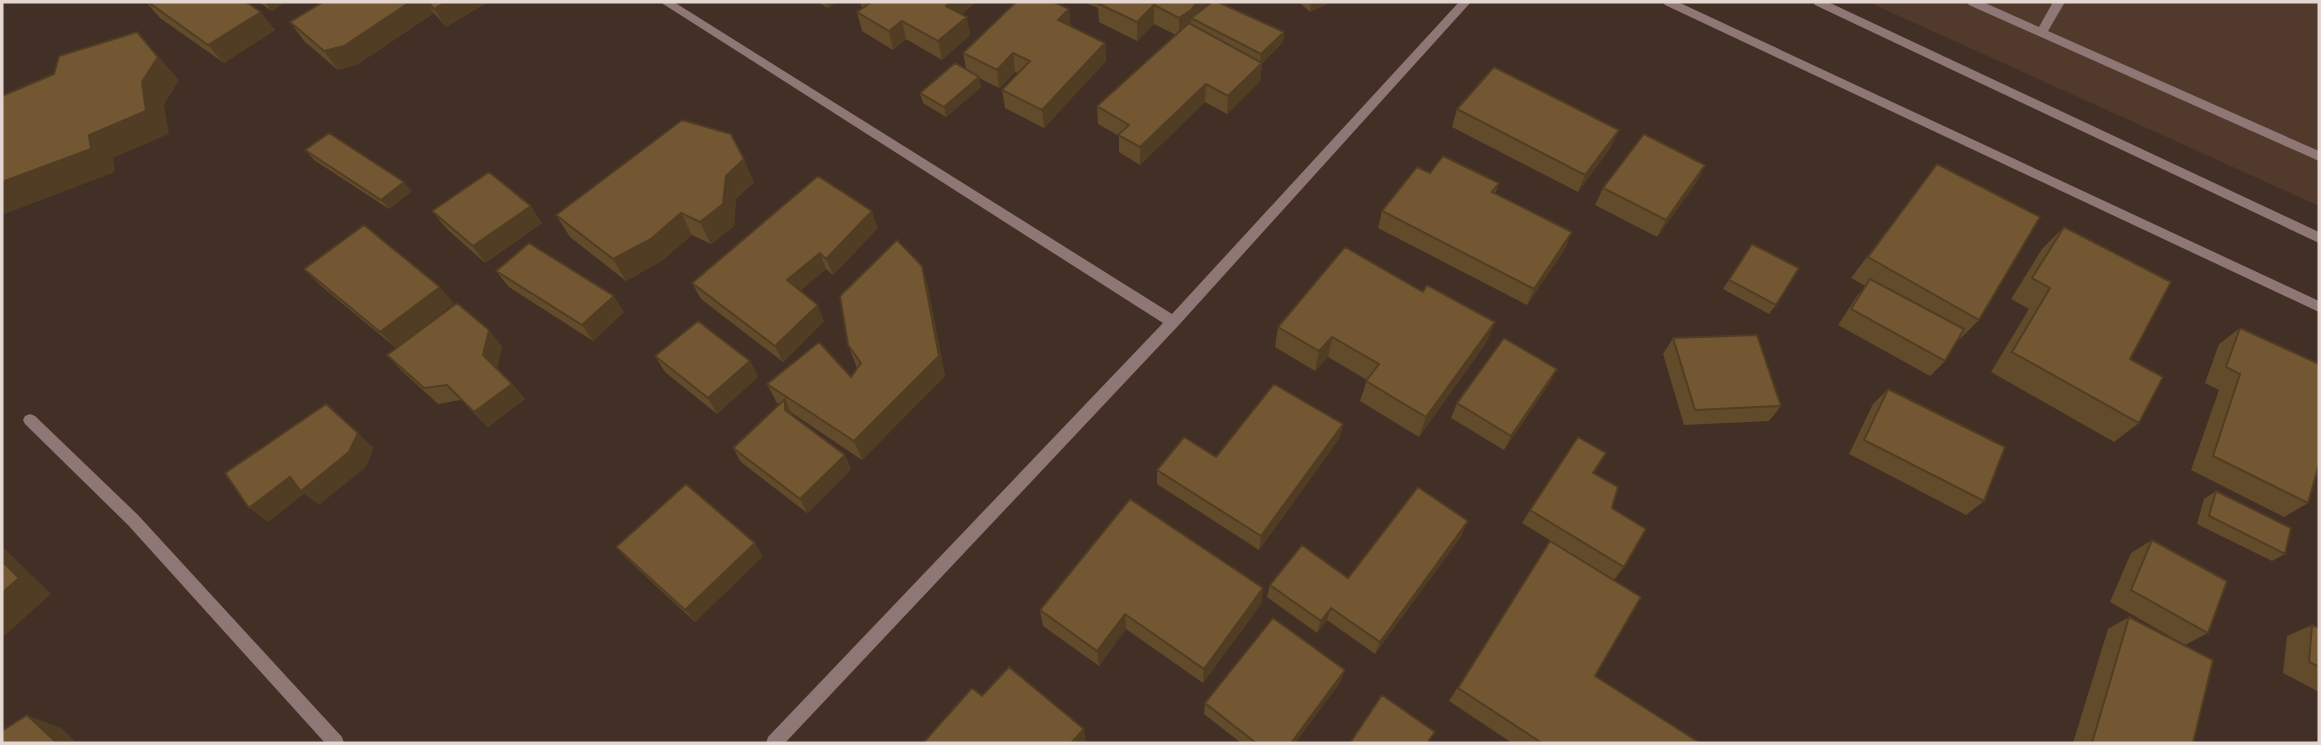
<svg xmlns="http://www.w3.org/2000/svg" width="2321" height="745" font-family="Roboto,sans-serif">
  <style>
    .built { fill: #51392c }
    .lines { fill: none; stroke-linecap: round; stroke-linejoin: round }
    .service { fill: #8e7775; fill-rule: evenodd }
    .minor { fill: #8e7775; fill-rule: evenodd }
    .tertiary { fill: #8e7775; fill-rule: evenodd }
    .wall { fill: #624b2b }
    .shaded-wall { fill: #503d23 }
    .building { fill: #725732; stroke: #503d23; stroke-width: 2 }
  </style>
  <rect width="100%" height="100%" fill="#422f25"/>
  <path class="built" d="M1868,2H2319V206Z"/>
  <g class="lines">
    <path class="service" d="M1663,2H1678L2319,301V312L1665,5Z
      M1967,2H1983L2039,27L2053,2H2065L2048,31L2319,151V161L1969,5Z"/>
    <path class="minor" d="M660,2H674L1172,314L1459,2H1471L1178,326L785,743H766L768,737L1163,323Z
      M30,414L35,416L138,515L342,737L344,743H325L128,525L25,424L23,420L25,416Z"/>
    <path class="tertiary" d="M1813,2H1828L2319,232V243L1815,5Z"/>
  </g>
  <path class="wall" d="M146,2H246L275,30L224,63L160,18Z
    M258,2H286L272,11Z
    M323,2H488L446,27L434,13L358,64L338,70L304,41L290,22Z
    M818,2H836L828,8Z
    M860,2H976L962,14L970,35L942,60L906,39L893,50L862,31L857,12L862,8Z
    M1084,2H1206V6L1284,32L1283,42L1262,63L1260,81L1227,114L1205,102L1140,165L1119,152V136L1098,124L1097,106L1176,35L1154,24L1137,41L1099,22L1098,8Z
    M1299,2H1331L1330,3L1310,12Z
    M1069,9L1070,26L1105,43L1106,61L1044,128L1005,108L1002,90L1018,73L1015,72L999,88L979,78L981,87L946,117L923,103L920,93L966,69L963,53Z
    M1457,109L1611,147L1578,192L1452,127Z
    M305,150L412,191L389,209L314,160Z
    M1937,164L1979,320L1959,340H1957L1945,361L1930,376L1838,325L1857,296L1865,286L1851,278Z
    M1705,165L1696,183L1657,237L1595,205L1603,188Z
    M1430,173L1499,183L1495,194L1572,232L1565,249L1527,305L1378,228L1382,211Z
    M754,182L736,199L734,226L711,244L692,235L663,260L626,281L570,237L556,215Z
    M432,211L542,223L485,263L446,228Z
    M2064,227L2130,359L2139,423L2114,442L1991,372L2029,309L2011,299L2042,249Z
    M878,228L833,275L826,269L800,291L824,321L783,362L701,299L692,283Z
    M1752,244L1776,305L1769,314L1723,289Z
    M922,266L928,288L945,376L862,460L792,413V415L845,455L851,469L807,513L741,462L733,448L779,404L777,403L767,384L851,377L857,368L848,345Z
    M304,269L454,303L396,348L320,285Z
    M496,271L624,312L593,341L509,287Z
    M1423,292L1495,322L1486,343L1419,437L1360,401L1367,380L1328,357L1315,371L1275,347L1278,327Z
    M2240,328L2308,503L2284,517L2191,470L2219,390L2205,383L2219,344Z
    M1673,338L1781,406L1769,421L1684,425L1663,354Z
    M502,346L497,368L512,384L525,399L488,427L461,400L438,404L402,371L387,355Z
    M655,356L750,361L758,377L717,414L665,372Z
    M1557,369L1549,384L1504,450L1451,418L1457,403Z
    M1888,389L1984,501L1966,515L1849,454L1873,404Z
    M1343,424L1339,439L1259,550L1157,484V470L1216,457Z
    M1593,473L1612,508L1624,567L1614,580L1522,523L1530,510Z
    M2216,491L2285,554L2272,561L2197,524L2204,499Z
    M1462,535L1375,654L1327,620L1317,633L1267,597L1270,585L1348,578Z
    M2152,540L2208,633L2185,645L2110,602L2131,553Z
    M1550,541L1595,676L1700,743H1512L1449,701Z
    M616,547L763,556L695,622L628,560Z
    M1263,588L1261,604L1203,683L1126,629L1099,666L1043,626L1040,610Z
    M2129,617L2193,743H2073L2108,629Z
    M2312,625L2319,628V692L2283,673L2287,636Z
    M1341,681L1295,743H1241L1204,714L1205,703Z"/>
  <path class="shaded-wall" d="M265,2H286L272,11Z
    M410,2H427L434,13L358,64L338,70L324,51Z
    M446,2H488L446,27L434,9Z
    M826,2H836L828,8Z
    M951,2H976L950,24L946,6Z
    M1197,2H1206V8L1191,18L1190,28L1179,36V18Z
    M1311,2H1331L1330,3L1310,12Z
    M1154,5V24L1137,41V22Z
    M1069,9L1071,27L1058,20Z
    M261,12L275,30L224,63L208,45Z
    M967,17L970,35L942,60L938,41Z
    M902,21L906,39L893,50L889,31Z
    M137,32L179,80L164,105L169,134L113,158L115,172L2,215V182L89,135L142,82Z
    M1284,32L1283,42L1260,64L1261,54Z
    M1105,43L1106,61L1044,128L1042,110Z
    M1013,53L1015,72L999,88L997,70Z
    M1262,63L1260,81L1227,114L1228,96Z
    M979,77L981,87L946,117L944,107Z
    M1206,84L1205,102L1140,165V147Z
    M1619,130L1611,147L1578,192L1585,175Z
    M744,159L754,182L736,199L734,226L711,244L700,222L726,176Z
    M1705,165L1696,183L1657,237L1666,220Z
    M404,182L412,191L389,209L381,200Z
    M531,206L542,223L485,263L473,246Z
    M872,211L878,228L833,275L826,259Z
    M681,213L692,235L663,260L626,281L613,259Z
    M1572,232L1565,249L1527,305L1534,289Z
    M820,253L826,269L794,296L787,280Z
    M922,266L928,288L945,376L862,460L854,441Z
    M440,287L454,303L396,348L380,332Z
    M614,296L624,312L593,341L582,325Z
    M818,305L824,321L783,362L775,346Z
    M1495,322L1486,343L1419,437L1426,417Z
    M489,330L502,346L497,371L483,355Z
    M1332,337L1328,357L1315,371L1319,351Z
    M750,361L758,377L717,414L708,398Z
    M1557,369L1549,384L1504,450L1511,436Z
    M512,384L525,399L488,427L474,412Z
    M785,399L792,414L793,425L785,410Z
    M326,404L374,448L366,467L319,505L304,494L268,522L249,508L290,477Z
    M1343,424L1339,439L1259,550L1261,536Z
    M845,455L851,469L807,513L800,499Z
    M1468,521L1462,535L1375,654L1380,642Z
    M755,543L763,556L695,622L685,610Z
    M2,546L51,594L2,638Z
    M1263,588L1261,604L1203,683L1204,669Z
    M1331,608L1327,620L1317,633L1321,621Z
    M1125,614L1126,629L1099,666L1097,651Z
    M1345,670L1341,681L1295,743H1291Z
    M27,715L61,728L77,743H57Z
    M1084,729L1086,741L1084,743H1071Z"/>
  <path class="building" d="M148,2H246L261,12L208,45Z
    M323,2H410L344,46L324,51L290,22Z
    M428,2H446L434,9Z
    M871,2H951L946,6L967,17L938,41L902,21L889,31L857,12Z
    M1016,2H1054L1069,9L1058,20L1105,43L1042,110L1002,90L1030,61L1013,53L997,70L963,53Z
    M1099,2H1197L1191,10L1179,18L1154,5L1137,22L1097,3Z
    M1212,2H1218L1284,32L1261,54L1191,18Z
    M1189,23L1262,63L1228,96L1206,84L1140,147L1118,135L1129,125L1097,106Z
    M137,32L158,57L142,82L146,111L89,135L91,149L2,182V96L54,74L59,56Z
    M955,63L979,77L944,107L920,93Z
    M1494,67L1619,130L1585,175L1457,109Z
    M682,120L731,134L744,159L726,176L723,204L700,222L681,213L651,239L613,259L556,215Z
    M329,133L404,182L381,200L305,150Z
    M1644,134L1705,165L1666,220L1603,188Z
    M1443,156L1499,183L1492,192L1572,232L1534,289L1382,211L1417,167L1430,173Z
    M1937,164L2040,217L1979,320L1868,257Z
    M489,172L531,206L473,246L432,211Z
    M818,176L872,211L826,259L820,253L787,280L818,305L775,346L692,283Z
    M364,225L440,287L380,332L304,269Z
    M2064,227L2171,282L2130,359L2163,377L2139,423L2012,352L2050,288L2032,278Z
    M897,240L922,266L939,356L854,441L767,384L819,342L851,377L861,363L848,345L840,296Z
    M529,243L614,296L582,325L496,271Z
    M1752,244L1799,268L1776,305L1729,280Z
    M1345,247L1423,292L1427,285L1495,322L1426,417L1366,381L1379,364L1332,337L1319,351L1278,327Z
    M1870,279L1964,329L1945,361L1851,309Z
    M457,303L489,330L483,355L512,384L474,412L447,385L424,388L387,355Z
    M698,321L750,361L708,398L655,356Z
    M2240,328L2319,364V464L2308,503L2213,456L2240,374L2226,367Z
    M1757,335L1781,406L1695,410L1673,338Z
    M1504,338L1557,369L1511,436L1457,403Z
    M1274,384L1343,424L1261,536L1157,470L1184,437L1216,457Z
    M1888,389L2005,447L1984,501L1864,440Z
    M785,399V410L845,455L800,499L733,448Z
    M326,404L358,433L349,452L301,491L290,477L249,508L225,473Z
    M1578,437L1606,453L1593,473L1618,487L1612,508L1646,529L1624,567L1530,510Z
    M686,484L755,543L685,610L616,547Z
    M1418,487L1468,521L1380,642L1331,608L1321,621L1270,585L1302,545L1348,578Z
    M2216,491L2291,528L2285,554L2209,516Z
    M1130,499L1263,588L1204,669L1125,614L1097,651L1040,610Z
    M2152,540L2227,581L2208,633L2131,590Z
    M1550,541L1641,597L1595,676L1700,743H1542L1458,688Z
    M2,561L19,578L2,593Z
    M2129,617L2213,660L2193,743H2092Z
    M1273,618L1345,670L1291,743H1256L1205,703Z
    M2312,625L2319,628V667L2309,662Z
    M1009,667L1084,729L1071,743H923L972,688L982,696Z
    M1382,695L1435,732L1427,743H1350Z
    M27,715L57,743H2V731Z"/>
  <rect width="2321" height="745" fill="none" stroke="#e4d7d1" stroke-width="7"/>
</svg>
